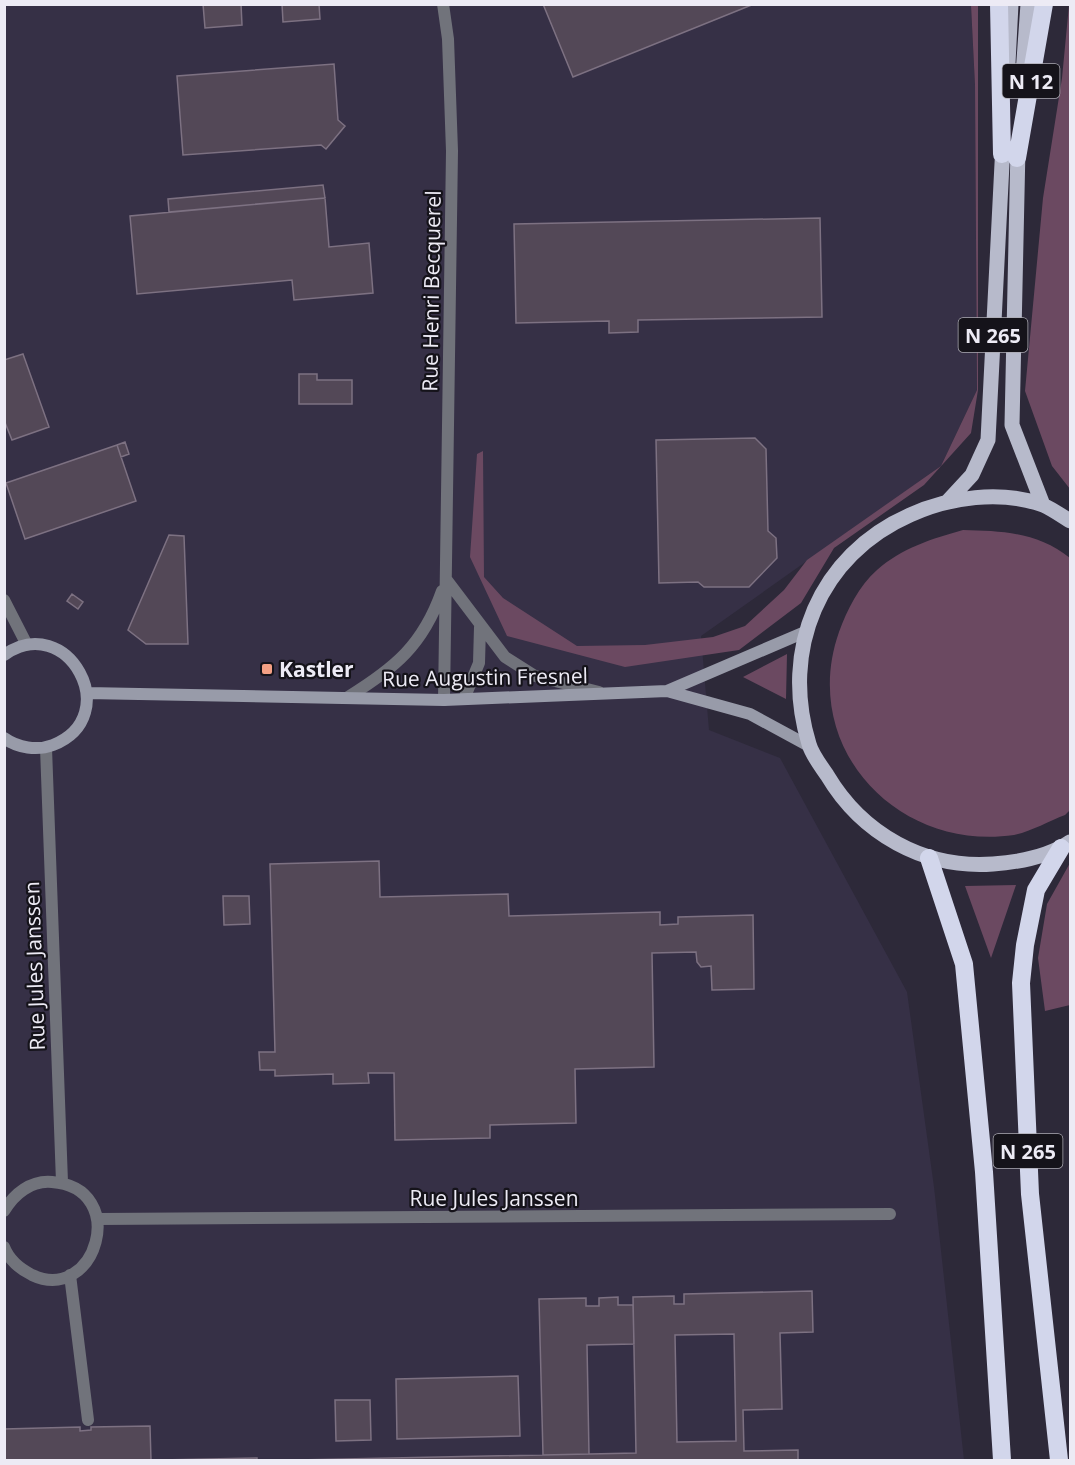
<svg xmlns="http://www.w3.org/2000/svg" width="1075" height="1465" font-family="'Open Sans',sans-serif">
  <style>
    .built { fill: #363046 }
    .green { fill: #6b4961 }
    .building { fill: #534857; stroke: #7d7182; stroke-width: 1.5; fill-rule: evenodd }
    .lines { fill: none; stroke-linecap: round; stroke-linejoin: round }
    .street { stroke: #71737b; stroke-width: 12 }
    .secondary { stroke: #989ba9; stroke-width: 12 }
    .primary { stroke: #b7bacb; stroke-width: 15 }
    .highway { stroke: #d2d6eb; stroke-width: 18 }
    .poi-dot { fill: #f39f84; stroke: #15131a; stroke-width: 2 }
    .labels { text-anchor: middle; dominant-baseline: central; stroke-width: 4.5; stroke-linejoin: round; paint-order: stroke }
    .shield { fill: #15131a; stroke: #acaab3; stroke-width: 1.5 }
    .shield-label { font-size: 20px; font-weight: bold; fill: #edebf5 }
    .street-label { font-size: 21px; fill: #edebf5; stroke: #15131a }
    .poi-label { font-size: 21px; font-weight: bold; fill: #edebf5; stroke: #15131a; text-anchor: start }
  </style>
  <rect width="100%" height="100%" fill="#2d2939"/>
  <path class="built" d="M5,5H971L975,85L977,390L941,466L701,636L709,730L780,758L907,992L934,1187L964,1460H5Z"/>
  <path class="green" d="M971,5H978V390L971,433L924,485L834,548L801,603L739,650L625,667L507,636L470,557L477,454L483,451L484,577L503,598L577,646L645,645L713,637L745,626L784,590L807,560L941,466L977,390L975,85Z
    M1069,5H1070V489L1052,466L1025,391L1043,198L1062,78Z
    M963,530C1002,531 1038,532 1070,558V810L1065,815C1049,821 1030,832 1014,835C896,852 799,746 839,632C847,610 859,586 877,570C902,548 931,539 963,530Z
    M787,654L786,699L743,677Z
    M1070,863V1005L1045,1011L1038,958L1047,904Z
    M1016,885L991,958L965,886Z"/>
  <path class="building" d="M203,4H241L242,25L205,28Z
    M282,4H319L320,19L283,22Z
    M543,4H754L573,77Z
    M334,64L338,120L345,126L326,149L321,145L183,155L177,76Z
    M323,185L325,198L169,212L168,199Z
    M325,198L329,247L369,243L373,293L294,300L292,280L137,294L130,216Z
    M820,218L822,317L638,320V332L609,333V321L516,323L514,224Z
    M23,354L49,427L12,440L4,420V360Z
    M299,374H317V380H352V404H299Z
    M755,438L766,449L768,531L776,538L777,558L749,587H704L698,582L659,583L656,440Z
    M125,442L129,454L121,457L117,445Z
    M117,445L136,501L25,539L6,483Z
    M169,535L184,536L188,644H146L128,630Z
    M72,594L83,602L78,609L67,601Z
    M379,861L380,897L508,894L509,916L660,912V925L678,924V917L753,915L754,989L712,990L711,966L701,967L697,962L696,952L652,953L654,1067L575,1069L576,1123L490,1125V1138L395,1140L394,1073H368L369,1083L333,1084V1074L275,1076V1070H260L259,1052H275L270,864Z
    M223,896H249L250,924L224,925Z
    M812,1291L813,1332L780,1333L782,1409L743,1410L744,1451L798,1450V1460H296L636,1453L633,1297L674,1296V1304H684V1294ZM734,1334L736,1441L677,1442L675,1335Z
    M618,1297V1305H633L634,1344L587,1345L589,1454L543,1455L539,1299L586,1298V1306H599V1298Z
    M518,1376L520,1436L397,1439L396,1379Z
    M335,1400H370L371,1440L336,1441Z
    M150,1426L151,1460H4V1429L80,1427V1431L91,1430V1427Z
    M257,1458V1460H160Z"/>
  <g class="lines">
    <path class="street" d="M443,4L448,39L452,151L444,700
      M446,579L505,657L535,676L599,692
      M4,600L27,645
      M348,697C395,668 423,645 442,591
      M464,699L479,663L480,627
      M46,748L62,1182
      M4,1211C14,1194 31,1180 52,1182C131,1188 96,1305 32,1275C20,1269 9,1260 4,1247
      M98,1219L890,1214
      M70,1275L88,1420"/>
    <path class="secondary" d="M4,655C67,610 126,716 53,745C37,751 18,748 4,738
      M667,691L805,632
      M87,693L444,700L667,691L750,714L809,746"/>
    <path class="primary" d="M1008,63L1011,4
      M1022,88L1028,4
      M1018,148L1012,425L1043,505
      M947,502L972,475L988,440L1003,144
      M1070,521C1062,516 1052,509 1043,505C1001,490 949,497 910,515C819,555 780,650 809,744C812,755 821,766 827,775C862,834 924,869 993,864C1020,862 1048,857 1070,842"/>
    <path class="highway" d="M999,4L1002,154
      M1017,158L1044,4
      M929,858L964,964L984,1172L1002,1460
      M1059,1460L1030,1194L1021,983L1025,945L1036,890L1061,848"/>
  </g>
  <rect class="poi-dot" x="261" y="663" width="12" height="12" rx="3"/>
  <g class="labels">
    <g class="shield">
      <rect x="1002.5" y="64" width="57" height="34" rx="4.5"/>
      <rect x="958.5" y="318" width="69" height="34" rx="4.5"/>
      <rect x="993.5" y="1134" width="69" height="34" rx="4.5"/>
    </g>
    <g class="shield-label">
      <text x="1031" y="81">N 12</text>
      <text x="993" y="335">N 265</text>
      <text x="1028" y="1151">N 265</text>
    </g>
    <g class="street-label">
      <text transform="translate(431 291) rotate(-89)">Rue Henri Becquerel</text>
      <text transform="translate(485 677) rotate(-1)">Rue Augustin Fresnel</text>
      <text transform="translate(34 966) rotate(-92)">Rue Jules Janssen</text>
      <text x="494" y="1198">Rue Jules Janssen</text>
    </g>
    <g class="poi-label">
      <text x="279" y="669">Kastler</text>
    </g>
  </g>
  <rect width="1075" height="1465" fill="none" stroke="#edebf5" stroke-width="12"/>
</svg>
